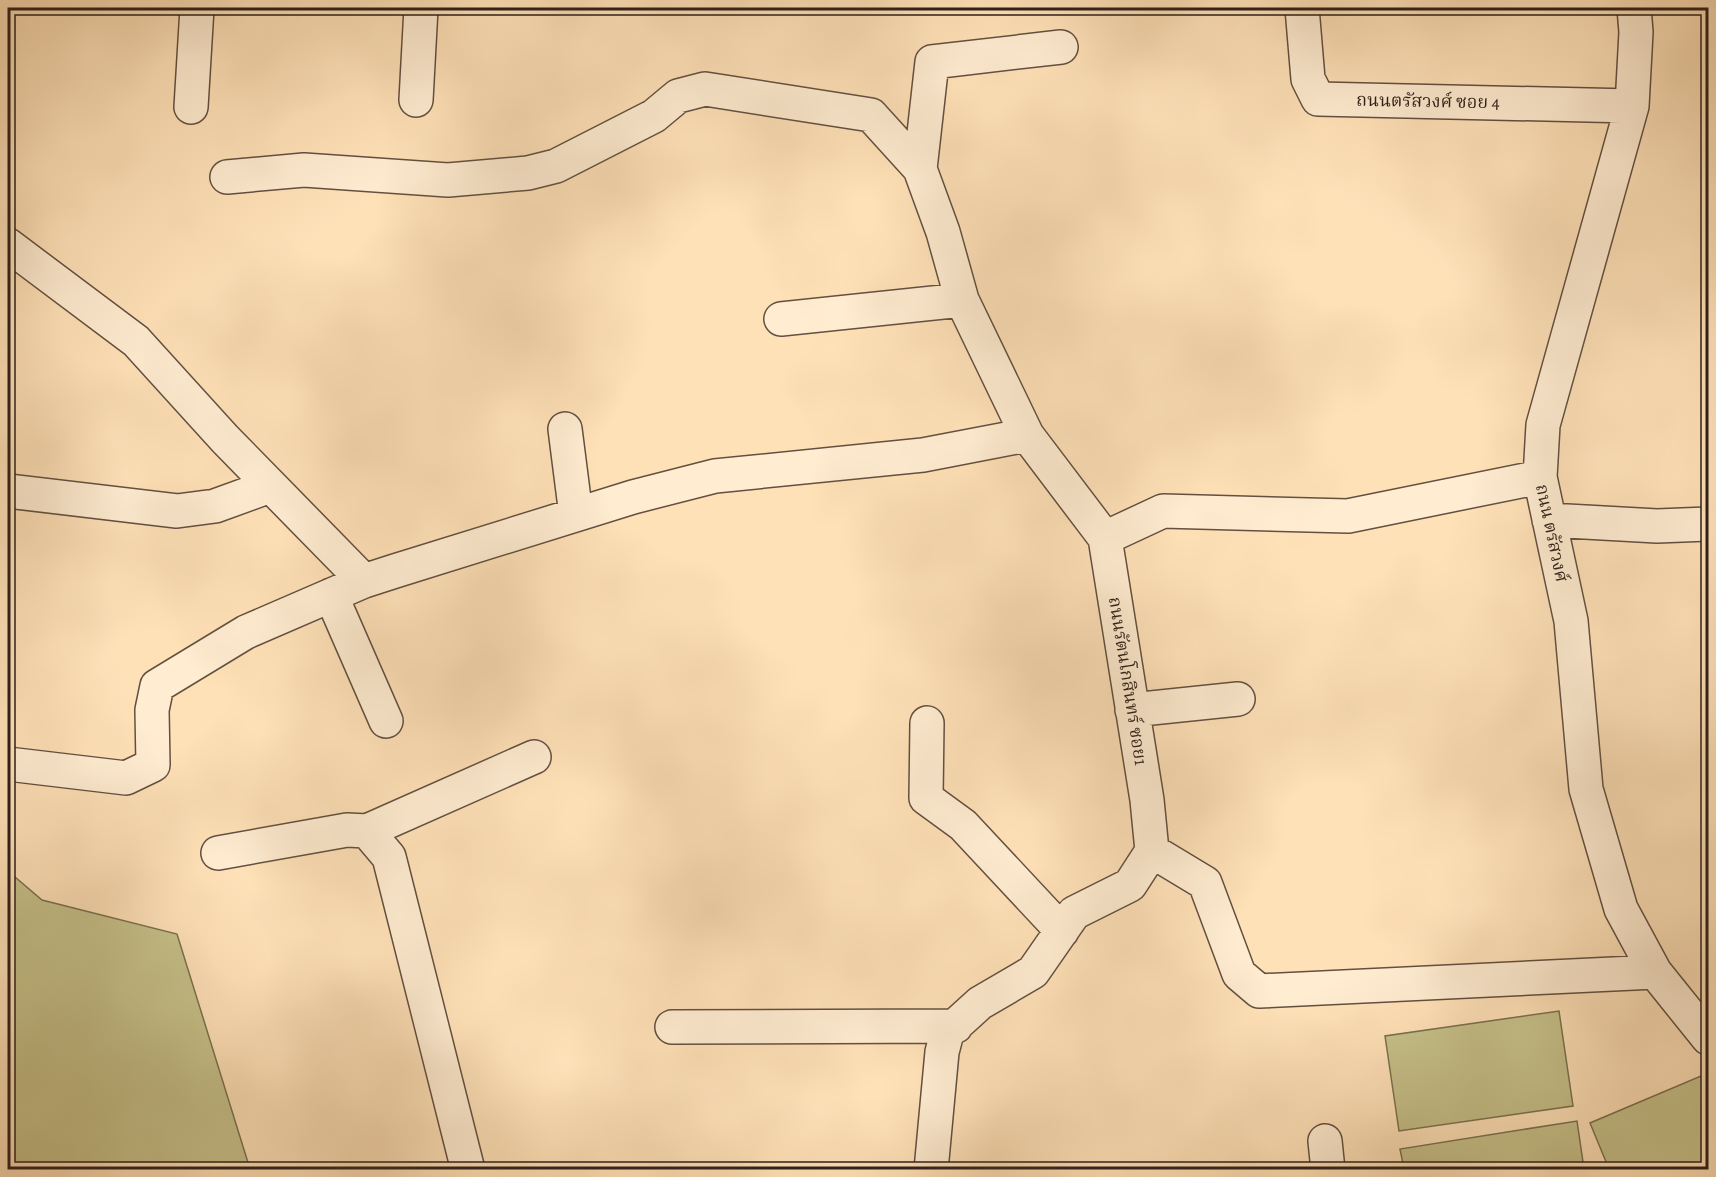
<svg xmlns="http://www.w3.org/2000/svg" width="1716" height="1177" font-family="Alegreya,'Noto Serif Thai',serif">
  <style>
    .green { fill: #c6c18a; stroke: #7a7051; stroke-width: 1.5 }
    .lines { fill: none; stroke-linecap: round; stroke-linejoin: round }
    .minor-casing { stroke: #625040; stroke-width: 36 }
    .minor { stroke: #ffecd1; stroke-width: 33 }
    .labels { text-anchor: middle; dominant-baseline: central; stroke-width: 4.5; stroke-linejoin: round; paint-order: stroke }
    .street-label { font-size: 18px; fill: #2d1f18; stroke: #ffecd1 }
  </style>
  <rect width="100%" height="100%" fill="#ffe1b8"/>
  <filter id="stains"><feTurbulence type="fractalNoise" baseFrequency=".00333" numOctaves="4"/><feColorMatrix values="0 0 0 0 .2 0 0 0 0 .09 0 0 0 0 .02 0 0 0 .5 -.17"/></filter>
  <radialGradient id="worn" r=".72"><stop offset=".6" stop-color="#630" stop-opacity="0"/><stop offset="1" stop-color="#630" stop-opacity=".3"/></radialGradient>
  <path class="green" d="M8,871L42,900L177,934L250,1169H8Z
    M1559,1011L1573,1106L1399,1131L1385,1036Z
    M1701,1076L1708,1094V1169H1609L1590,1123Z
    M1577,1121L1584,1169H1404L1400,1149Z"/>
  <g class="lines">
    <g class="minor-casing">
      <path id="minor" d="M1302,8L1308,79L1318,99L1632,106
        M1634,8L1636,32L1632,106L1543,425L1540,477L1571,621L1586,789L1621,909L1655,972L1708,1038
        M416,100L421,8
        M191,107L197,8
        M920,169L932,62L1061,47
        M227,177L304,170L448,180L528,173L556,166L654,116L678,96L705,89L871,115L920,169L943,232L962,300L1027,435L1105,538
        M8,245L136,341L225,439L364,581
        M781,319L962,300
        M565,429L576,515
        M8,491L177,511L215,506L270,486
        M1549,520L1657,526L1708,524
        M331,595L386,721
        M1132,710L1238,699
        M927,723L926,798L963,825L1062,931
        M8,764L126,778L153,765L152,710L157,686L246,632L364,581L395,571L633,497L715,476L923,455L1027,435
        M367,831L534,757
        M1152,851L1205,883L1239,974L1259,991L1655,972
        M218,853L347,830L367,831L389,857L468,1170
        M672,1027L956,1026
        M1325,1141L1328,1170
        M931,1170L942,1052L947,1033L980,1003L1033,972L1074,913L1130,885L1152,851L1147,800L1105,538L1163,511L1348,516L1540,477"/>
    </g>
    <use href="#minor" class="minor"/>
  </g>
  <g class="labels">
    <g class="street-label">
      <text transform="translate(1428 101) rotate(1)">ถนนตรัสวงศ์ ซอย 4</text>
      <text transform="translate(1552 533) rotate(78)">ถนน ตรัสวงศ์</text>
      <text transform="translate(1128 681) rotate(81)">ถนนรัตนโกสินทร์ ซอย1</text>
    </g>
  </g>
  <rect width="1716" height="1177" fill="none" stroke="#ffe1b8" stroke-width="30"/>
  <rect x="9" y="9" width="1698" height="1159" fill="none" stroke="#2d1f18" stroke-width="3"/>
  <rect x="15" y="15" width="1686" height="1147" fill="none" stroke="#2d1f18" stroke-width="1.5"/>
  <rect width="100%" height="100%" filter="url(#stains)"/>
  <rect width="100%" height="100%" fill="url(#worn)"/>
</svg>
